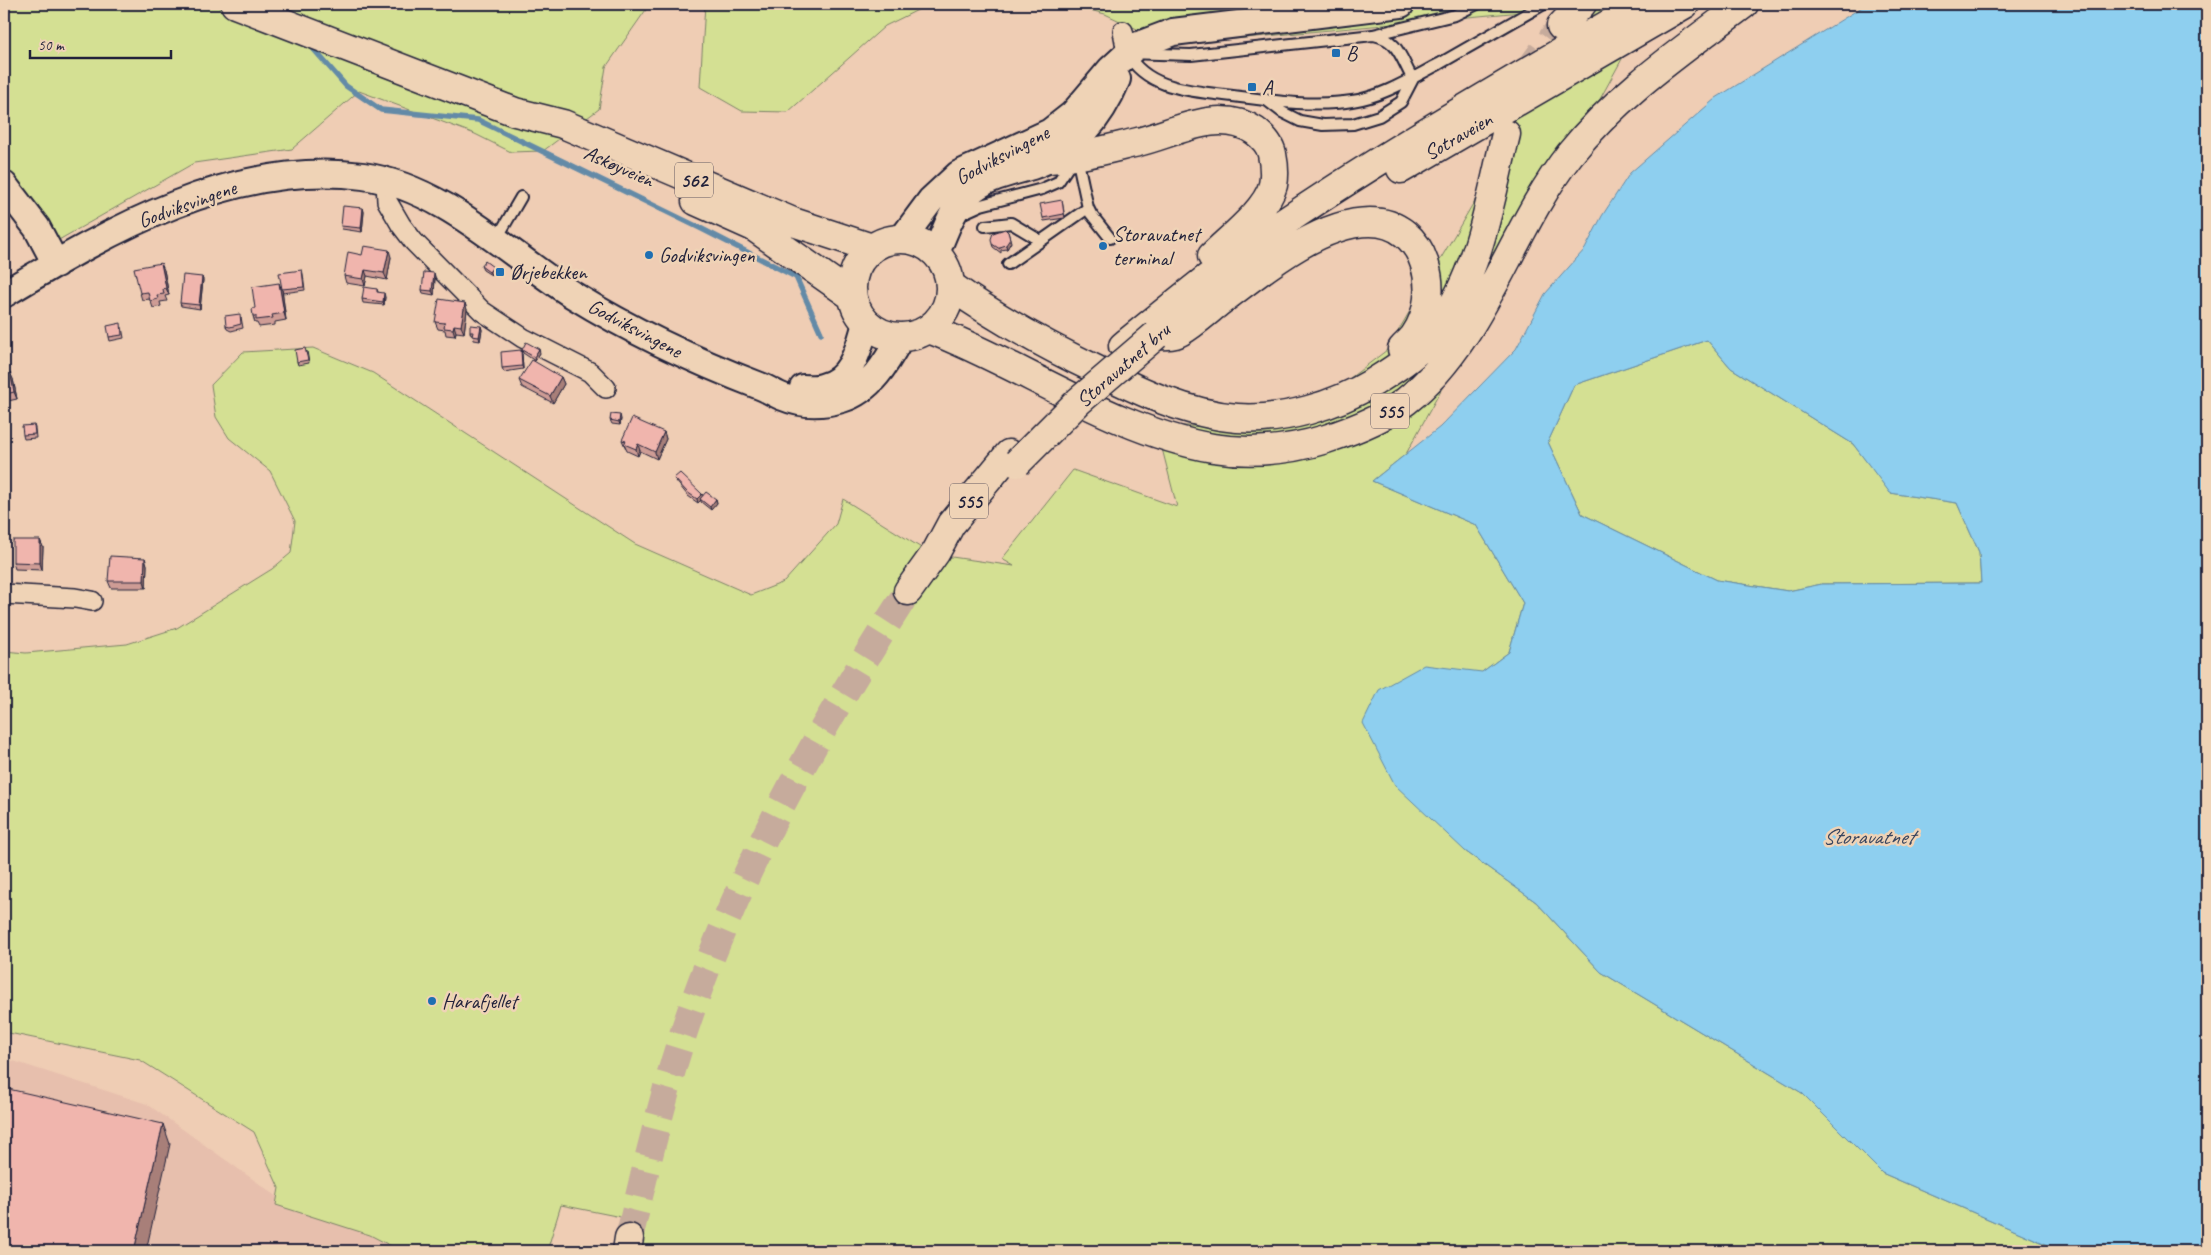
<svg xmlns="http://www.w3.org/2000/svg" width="2211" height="1255" font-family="Caveat,sans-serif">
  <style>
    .built { fill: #e7bfad }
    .green { fill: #d4e093; stroke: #7b8167 }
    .water { fill: #8ecfef; stroke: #638aa7; fill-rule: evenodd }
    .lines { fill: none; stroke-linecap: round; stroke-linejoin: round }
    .stream { stroke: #638aa7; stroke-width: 5.5 }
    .highway-tunnel { stroke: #c6ab9c; stroke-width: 28; stroke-dasharray: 28 14; stroke-linecap: butt }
    .lane-casing { stroke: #22223b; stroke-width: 14 }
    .street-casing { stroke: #22223b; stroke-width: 22 }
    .secondary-casing { stroke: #22223b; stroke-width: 30 }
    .primary-casing { stroke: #22223b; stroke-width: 31 }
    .highway-casing { stroke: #22223b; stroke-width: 31 }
    .lane { stroke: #efd3b6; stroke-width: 10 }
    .street { stroke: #efd3b6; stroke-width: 19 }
    .secondary { stroke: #efd3b6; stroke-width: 26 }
    .primary { stroke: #efd3b6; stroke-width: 28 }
    .highway { stroke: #efd3b6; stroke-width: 28 }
    .highway-bridge-casing { stroke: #22223b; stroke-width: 31; stroke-linecap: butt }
    .highway-bridge { stroke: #efd3b6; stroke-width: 28 }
    .wall { fill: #ce9c95; stroke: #22223b }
    .shaded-wall { fill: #a87f79; stroke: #22223b }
    .building { fill: #f0b5ad; stroke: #22223b }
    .poi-dot { fill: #1f6fb2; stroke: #efd3b6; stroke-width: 2 }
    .labels { text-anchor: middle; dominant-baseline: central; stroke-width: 5; stroke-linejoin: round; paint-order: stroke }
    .shield { fill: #efd3b6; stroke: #605760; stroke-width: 1 }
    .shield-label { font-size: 20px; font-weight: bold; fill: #22223b }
    .poi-label { font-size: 21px; fill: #22223b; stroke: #efd3b6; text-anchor: start }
    .street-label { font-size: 21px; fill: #22223b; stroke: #efd3b6 }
    .water-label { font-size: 22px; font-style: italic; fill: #38455f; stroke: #efd3b6 }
  </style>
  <rect width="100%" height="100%" fill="#efcdb4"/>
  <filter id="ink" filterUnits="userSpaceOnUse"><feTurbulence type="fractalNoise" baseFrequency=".02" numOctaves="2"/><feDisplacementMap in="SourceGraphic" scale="10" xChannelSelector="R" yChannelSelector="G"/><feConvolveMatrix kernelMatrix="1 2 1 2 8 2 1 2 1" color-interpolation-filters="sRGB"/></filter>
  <g filter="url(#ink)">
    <path class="built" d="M4,1058L147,1104L289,1205L413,1251H4Z"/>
    <path class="green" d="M4,4H650L606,67L599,109L543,151L511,152L475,134L359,91L292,149L194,163L57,241L4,176Z
      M705,4H930L885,26L788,112L742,111L700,87Z
      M1067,4H1652L1406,454L1372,481L1476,525L1523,603L1509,652L1482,672L1465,851L1536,902L1601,972L1802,1093L1882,1173L2062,1251H630L631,1219L561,1205L547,1251H401L370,1235L276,1205L279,1188L254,1132L140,1060L4,1032V651L26,653L127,644L177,628L272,569L291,553L295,521L270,471L229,438L216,417L211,385L243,352L313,348L373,373L635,544L751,595L784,582L836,524L843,499L931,554L1014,566L1002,559L1073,470L1177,507L1156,425L1283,429L1387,350L1494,168L1564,8L1171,45L1105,14Z
      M1707,340L1731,368L1853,444L1891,493L1957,503L1979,552L1981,583L1822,584L1788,591L1717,580L1582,514L1548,442L1574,385Z"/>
    <path class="water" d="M1867,4H2207V1251H2062L1882,1173L1802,1093L1601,972L1536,902L1465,851L1395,785L1363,723L1379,690L1424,665L1482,672L1509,652L1523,603L1476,525L1372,481L1440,427L1516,349L1545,294L1585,249L1602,216L1630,173L1716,98ZM1707,340L1731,368L1853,444L1890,493L1957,503L1979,552L1981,583L1822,584L1788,591L1717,580L1582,514L1548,442L1574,385Z"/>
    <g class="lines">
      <path class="stream" d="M310,45L346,86L381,110L478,120L700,228L796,277L821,333"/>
      <path class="highway-tunnel" d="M1528,76L1534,63L1561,26
        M629,1238C643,1180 657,1121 674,1063C725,894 812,739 908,591"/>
      <g class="lane-casing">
        <path id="lane" d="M1477,4L1455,15L1373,35L1191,55L1127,53C1145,86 1183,90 1216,94C1260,99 1308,108 1352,101C1382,97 1412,78 1439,64C1474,44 1509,24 1544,4
          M1374,35C1397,40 1400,55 1410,74L1414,77
          M1265,99L1282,112L1300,121L1323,125L1353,124L1379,116L1401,102L1414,77
          M1077,157L1088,208L1091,214L1110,238
          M961,214L981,205L1042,189L1058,182L1072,161
          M985,226L1011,223L1041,241
          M496,240L521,197
          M1008,264L1088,208"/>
      </g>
      <g class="street-casing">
        <path id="street" d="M1123,31L1127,53
          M386,182L387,201L401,225L414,242L482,311L523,338L590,372L606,388
          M4,594L75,598L92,601"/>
      </g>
      <g class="secondary-casing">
        <path id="secondary" d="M4,185L37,228L56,264
          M902,239L931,200L959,174L1050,132L1073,114L1111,69L1136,46L1173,32L1401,4
          M936,253C945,232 952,208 969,193C985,177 1010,173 1032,166C1073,153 1101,118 1117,79
          M4,294C110,230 234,159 363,176C443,187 508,254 573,295C633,332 695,361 760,386C768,389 775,394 783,397C802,405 822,405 842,399C871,390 887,362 900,338
          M803,388C809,388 816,389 822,387C852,381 859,348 866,323"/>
      </g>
      <g class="primary-casing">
        <path id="primary" d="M235,4L515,112L563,124L793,222L872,248
          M696,201L754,227L852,296
          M852 288a49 49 0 1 1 98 0a49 49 0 1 1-98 0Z"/>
      </g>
      <g class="highway-casing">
        <path id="highway" d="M1561,26L1582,4
          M1049,159C1080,157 1108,149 1138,142C1175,133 1219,107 1255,131C1263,137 1270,144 1272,154C1274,164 1275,175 1273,185C1267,210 1230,238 1212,256
          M1401,169L1685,4
          M951,286C996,318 1045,345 1095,369C1139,391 1187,414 1237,418C1284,421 1334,406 1374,382C1398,367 1424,350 1440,326C1480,270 1490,200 1506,134
          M929,329C1023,365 1114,431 1213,448C1251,454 1290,450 1326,439C1354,430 1384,418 1406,401C1484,339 1510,230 1570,154C1618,94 1683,50 1744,4
          M1156,335C1162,335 1169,336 1175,334C1184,332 1209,310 1218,303C1258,273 1318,222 1370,222C1427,222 1443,294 1415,335C1412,340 1406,344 1402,349
          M1123,346C1166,311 1209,275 1254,243C1379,156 1512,81 1643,4
          M908,591L936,552L951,524L1009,454
          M627,1251L629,1238"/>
      </g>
      <use href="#lane" class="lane"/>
      <use href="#street" class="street"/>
      <use href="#secondary" class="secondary"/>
      <use href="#primary" class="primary"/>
      <use href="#highway" class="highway"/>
      <g class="highway-bridge-casing">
        <path id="highway-bridge" d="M1017,463L1079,401L1156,335"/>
      </g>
      <use href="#highway-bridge" class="highway-bridge"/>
    </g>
    <path class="wall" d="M1062,200L1065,218L1044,221L1043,218Z
      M363,208L364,212L362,232L342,229L341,226Z
      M1011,242L1007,249L1001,250V253L993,247L992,244Z
      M362,255L391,257L387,280L367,276L365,286L346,283L344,276Z
      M481,266L493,267L494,270L491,275L483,270Z
      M164,270L169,295L165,296L167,301L160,302L161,306L153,308L150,299L142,300L140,293Z
      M302,270L303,274L305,290L283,293L282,290L286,320L275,322V325L259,327L257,323H255L253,316L255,308L282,289Z
      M434,273L435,277L434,295L423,293L422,290Z
      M202,277L203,280L200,309L181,306L180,303Z
      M377,289L378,292L385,297L384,305L363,303L362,299Z
      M465,303L467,310L464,333L456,332L455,336L446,335L445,330L438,329L435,322Z
      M241,317L243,328L231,331L227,329L226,326Z
      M481,326L482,330L480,341L474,340L473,335H471L470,332Z
      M122,327L124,338L110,341L109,337Z
      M522,350L540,353L535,361L523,353Z
      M307,351L309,363L298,365L297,362Z
      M522,354L523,369L504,372L502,368Z
      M4,373L13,379L17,399L8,401L9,405L4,406Z
      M561,377L564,384L553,403L522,387L519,380Z
      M621,419L620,425L612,424L610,420Z
      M34,425L35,428L36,438L24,439L23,435Z
      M664,432L666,439L657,459L640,451L638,456L627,451L622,440Z
      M674,478L702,494L703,496L716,499L717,503L711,510L701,502V500L698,503L688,496L676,481Z
      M40,540L43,547L42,570L15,569L13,562Z
      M145,558L147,565L146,588H111L108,581Z"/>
    <path class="shaded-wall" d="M363,208L364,212L362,232L361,228Z
      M1008,232L1011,242L1007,249L1006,245Z
      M389,250L391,257L387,280L384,273Z
      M161,263L164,270L169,295L166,288Z
      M493,267L494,270L491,275L489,272Z
      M365,270L367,276L365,286L363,279Z
      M434,273L435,277L434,295L432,291Z
      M202,277L203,280L200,309L199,305Z
      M279,283L282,290L286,320L284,313Z
      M384,293L385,297L384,305L383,302Z
      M465,303L467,310L464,333L461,326Z
      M454,325L456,332L455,336L453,329Z
      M481,326L482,330L480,341L479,337Z
      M539,349L540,353L535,361L534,357Z
      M521,350L522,354L523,369L522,366Z
      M10,372L13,379L17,399L14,392Z
      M561,377L564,384L553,403L550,396Z
      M620,415L621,419L620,425L619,422Z
      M664,432L666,439L657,459L655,452Z
      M638,444L640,451L638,456L636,449Z
      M702,494L704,497L698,503L697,499Z
      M716,499L717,503L711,510L710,507Z
      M40,540L43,547L42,570L40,563Z
      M145,558L147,565L146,588L144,581Z
      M163,1124L170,1144L146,1251H134Z"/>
    <path class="building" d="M1062,200L1064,214L1043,218L1040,204Z
      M343,206L363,208L361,228L341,226Z
      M1005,229L1008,232L1010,239L1006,245L1000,247V249L992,244L991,239L993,233Z
      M364,246L389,250L384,273L365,270L363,279L344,276L348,252L362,255Z
      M485,261L493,267L489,272L481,266Z
      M161,263L166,288L163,289L164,294L157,295L158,299L150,301L148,292L140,293L134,268Z
      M302,270L304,287L282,289L279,273Z
      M424,272L434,273L432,291L422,290Z
      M183,275L202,277L199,305L180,303Z
      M279,283L284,313L272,315L273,318L256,320V316H253L252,309L255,308L252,287Z
      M364,287L377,289V292L384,293L383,302L362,299Z
      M439,299L465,303L461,326L454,325L453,329L444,328L445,323L435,322Z
      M240,314L241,324L230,327L226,326L225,316Z
      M121,323L122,335L109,337L107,326Z
      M470,325L481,326L479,337L472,336L473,332H470Z
      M526,342L539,349L534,357L522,350Z
      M305,348L308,360L297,362L295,350Z
      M521,350L522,366L502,368L501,352Z
      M532,360L561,377L550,396L519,380Z
      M10,372L14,392L6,394L7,398L4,399V373Z
      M611,414L620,415L619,422L610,420Z
      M632,418L664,432L655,452L638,444L636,449L624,444L626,441L622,440Z
      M34,425L35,434L23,435L22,426Z
      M680,473L702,494L697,499L687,492L674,478Z
      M706,492L716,499L710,507L700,499Z
      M13,540H40V563L13,562Z
      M110,556L145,558L144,581H108Z
      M4,1088L163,1124L134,1251H4Z"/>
  </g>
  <g class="poi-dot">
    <rect x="1331" y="48" width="10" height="10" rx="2.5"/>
    <rect x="1247" y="82" width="10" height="10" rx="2.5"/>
    <circle cx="1103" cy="246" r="5"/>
    <circle cx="649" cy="255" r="5"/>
    <rect x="495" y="267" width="10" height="10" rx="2.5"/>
    <circle cx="432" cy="1001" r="5"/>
  </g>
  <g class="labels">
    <g class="shield">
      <rect x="675" y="162.5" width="38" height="35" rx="4"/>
      <rect x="1371" y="393.5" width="38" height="35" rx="4"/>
      <rect x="950" y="483.5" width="38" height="35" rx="4"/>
    </g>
    <g class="shield-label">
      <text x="694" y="180">562</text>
      <text x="1390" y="411">555</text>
      <text x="969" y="501">555</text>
    </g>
    <g class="poi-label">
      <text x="1346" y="53">B</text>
      <text x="1262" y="87">A</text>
      <text x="1113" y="234">Storavatnet<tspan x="1113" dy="24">terminal</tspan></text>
      <text x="659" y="255">Godviksvingen</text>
      <text x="510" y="272">Ørjebekken</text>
      <text x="442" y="1001">Harafjellet</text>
    </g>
    <g class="street-label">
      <text transform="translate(1458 136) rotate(-30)">Sotraveien</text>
      <text transform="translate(1002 155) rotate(-28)">Godviksvingene</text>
      <text transform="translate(619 166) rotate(24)">Askøyveien</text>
      <text transform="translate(187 204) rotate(-20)">Godviksvingene</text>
      <text transform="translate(635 328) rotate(28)">Godviksvingene</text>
      <text transform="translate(1123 365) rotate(-41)">Storavatnet bru</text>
    </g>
    <g class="water-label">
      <text x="1868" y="837">Storavatnet</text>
    </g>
  </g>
  <rect width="2211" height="1255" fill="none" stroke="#efd3b6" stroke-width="20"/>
  <rect x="10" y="10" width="2191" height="1235" fill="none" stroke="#22223b" stroke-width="2" filter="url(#ink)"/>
  <path d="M30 50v8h141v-8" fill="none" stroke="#22223b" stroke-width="2.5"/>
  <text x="38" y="50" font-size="15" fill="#22223b" stroke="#efd3b6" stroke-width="4" paint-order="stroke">50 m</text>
</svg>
